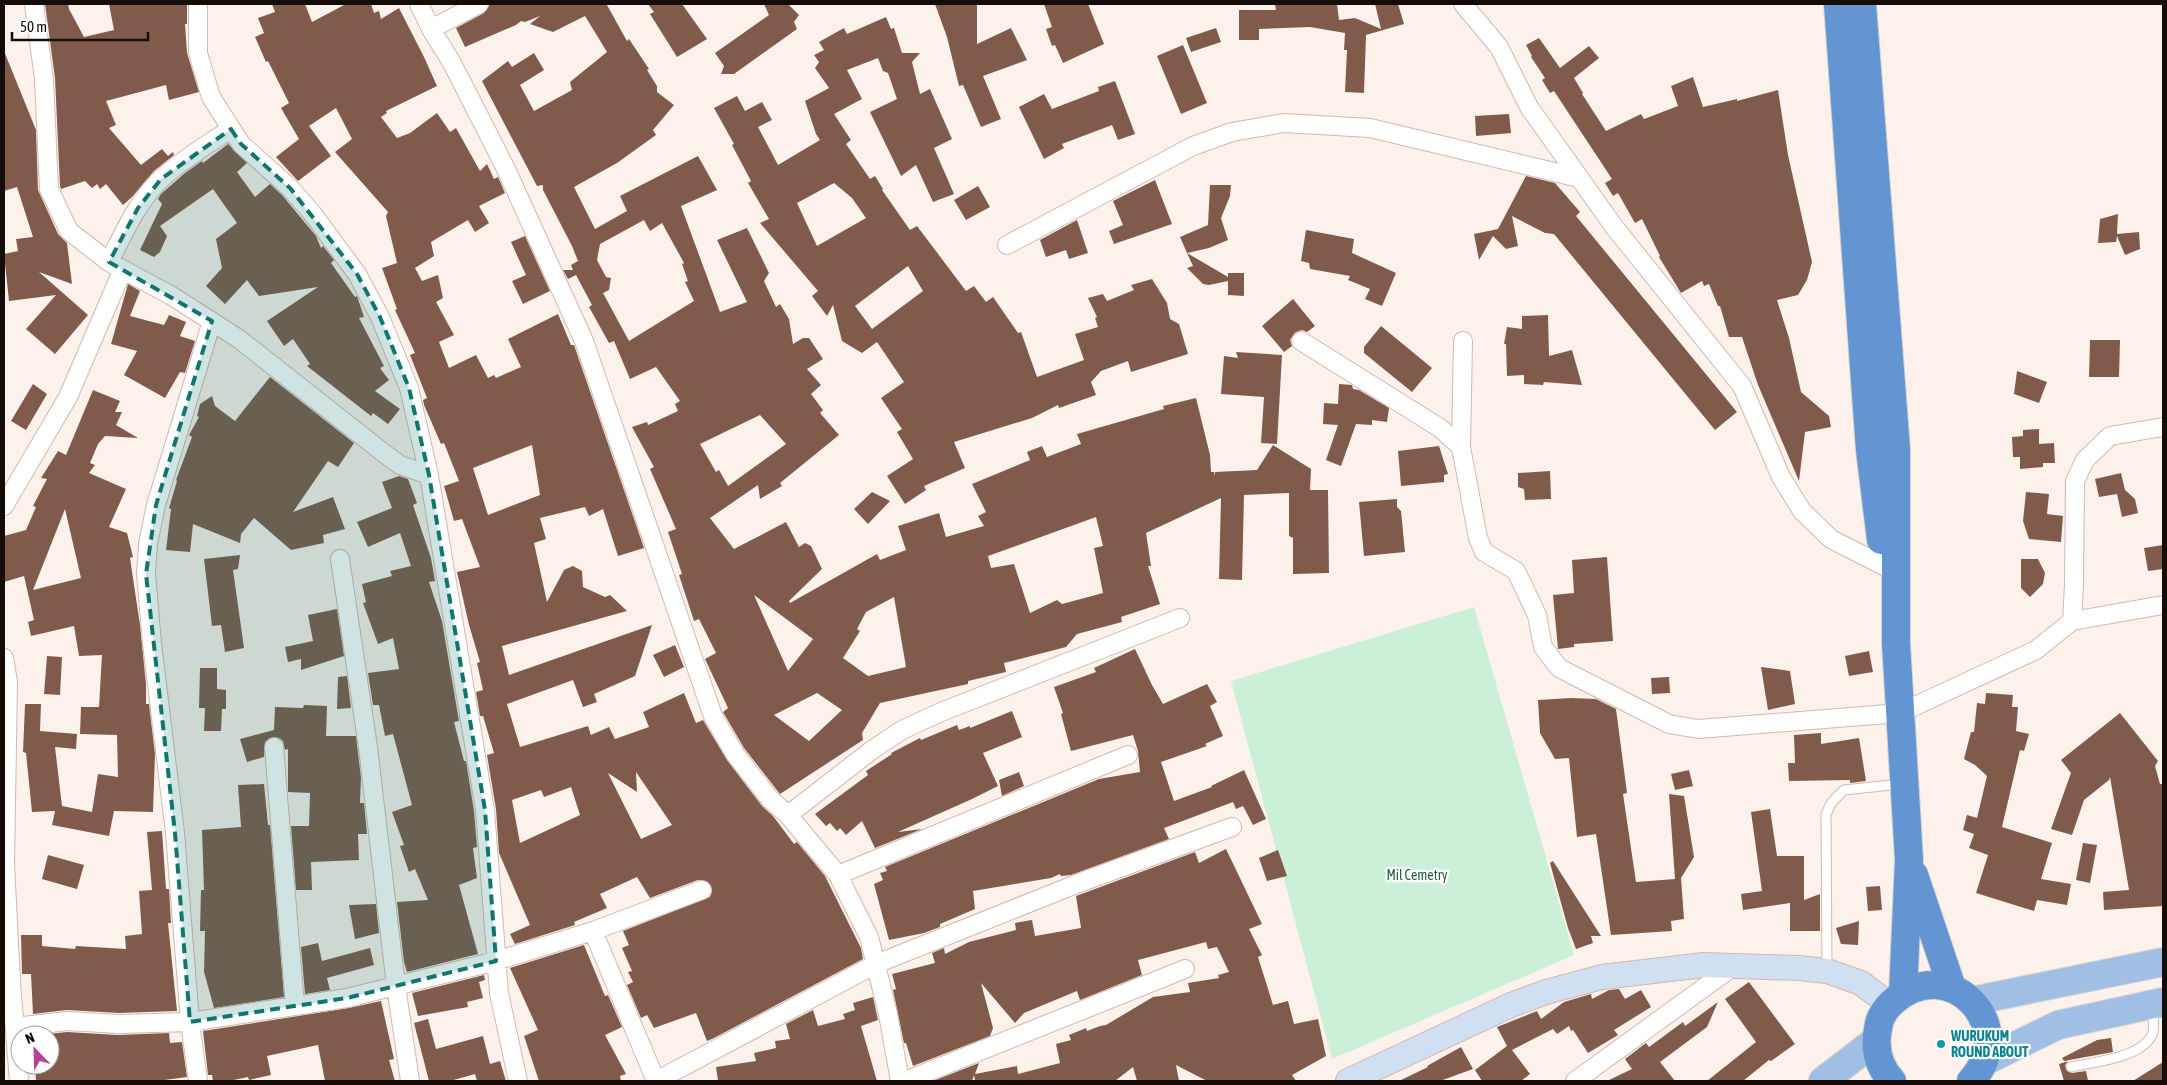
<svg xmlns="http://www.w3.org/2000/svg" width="2167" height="1085" font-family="'Asap Condensed',sans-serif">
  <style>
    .green { fill: #ccf0d7 }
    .building { fill: #805b4c; fill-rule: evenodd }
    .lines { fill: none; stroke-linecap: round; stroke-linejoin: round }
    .lane-casing { stroke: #d4b8ad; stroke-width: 11 }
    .street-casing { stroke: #d4b8ad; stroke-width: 20 }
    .secondary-casing { stroke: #d4b8ad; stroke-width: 26 }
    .primary-casing { stroke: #d5d3d3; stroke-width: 30 }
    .highway-casing { stroke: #d5d3d3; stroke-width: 30 }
    .lane { stroke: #fff; stroke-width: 9 }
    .street { stroke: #fff; stroke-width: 18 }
    .secondary { stroke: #d0dff2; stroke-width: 24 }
    .primary { stroke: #a1bfe4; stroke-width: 28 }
    .highway { stroke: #6395d2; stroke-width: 28 }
    .marked { fill: #0f766e; fill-opacity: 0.2; stroke: #0f766e; stroke-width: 4; stroke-dasharray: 10 6; stroke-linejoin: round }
    .culture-dot { fill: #0f9aa8; stroke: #fff; stroke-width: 2 }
    .labels { text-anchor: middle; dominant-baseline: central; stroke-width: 4.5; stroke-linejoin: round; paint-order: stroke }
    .park-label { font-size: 14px; fill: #235f3d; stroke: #fff }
    .culture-label { font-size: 14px; font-weight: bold; fill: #0d838f; stroke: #fff; text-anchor: start }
  </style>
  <rect width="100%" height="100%" fill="#fdf1ec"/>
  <path class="green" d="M1474,607L1574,955L1332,1059L1231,681Z"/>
  <path class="building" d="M45,4H68L69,9L84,37L114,30L109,4H187V24H185L187,53L199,92L169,100L166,85L106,101L116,125L109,128L141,165L162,149L168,156L173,152L174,155L154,171L132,197L123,205L106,184L100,189L97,184L92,188L85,181L61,189L60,186L55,78Z
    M272,4H305L312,22L346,4H371L374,13L379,11L381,19L399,8L424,57L437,86L386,111L387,113L381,117L397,138L410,133L437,113L450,132L456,128L480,171L487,164L494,179L498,177L505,193L479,206L489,223L475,232L468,220L431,242L434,256L415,268L422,281L438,275L443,298L436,302L454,335L439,342L449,368L476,355L488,378L494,375L496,378L521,367L508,339L558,314L571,345H574L644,548L618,556L603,509L589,516L585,507L540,518L546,539L534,543L547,602L564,570L573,566L582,571L583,587L605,597L610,595L627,611L502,646L509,675L652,625L635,676L594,694L597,702L583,707L573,680L507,704L520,747L588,726L591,735L609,727L615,739L649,727L643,712L684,693L696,723L703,720L727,760L762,806L773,816L794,844L797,842L825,876L861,948L863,959L714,1038L707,1041L696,1013L654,1028L647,1015L641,1018L627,985L633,982L628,972L632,971L622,948L629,945L623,931L710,897L712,891L708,882L698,880L650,898L637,877L600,894L607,908L574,922L575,925L515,944L510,934L530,925L499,853L496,809L487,755L494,753L483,716H480L476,692L483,690L477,663L480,662L469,625L457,572L480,567L462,519L454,521L444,486L459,481L444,443L441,444L424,405L423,400L427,398L410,355L415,353L395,310L397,309L382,268L397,263L386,216L388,212L335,152L352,139L336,108L309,126L331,156L298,181L276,157L299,139L281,108L289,103L268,61L266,62L255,37L264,33L258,18L275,12ZM532,445L540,495L488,515L473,468ZM636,772L672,825L641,839L608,773L637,792ZM571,787L580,815L520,843L512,800L541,790L544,797Z
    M490,4H609L607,5L627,41L629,39L649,69L647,70L657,86V92L674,105L653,130L656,135L617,163L574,187L595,229L627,211L620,196L698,156L717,190L681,206L720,312L747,302L717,240L747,228L769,273L764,281L776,307L780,304L789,319L793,344L803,338H809L823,359L807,369L821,385L811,394L823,410L820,413L839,435L780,483L782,486L760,499L758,485L710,518L734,549L786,522L799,547L805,543L811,546L822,569L789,601L790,603L877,554L880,560L906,550L898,526L939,513L946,537L984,526L978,516L986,512L972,484L1030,460L1027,452L1042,446L1047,457L1081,444L1077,434L1164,409L1163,406L1196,398L1210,455L1211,472H1214L1215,476V472L1257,470L1273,445L1311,469L1310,490H1328L1329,573L1293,574V538L1289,536V493L1244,495L1242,580L1219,579L1221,498L1146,533L1151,566H1148L1160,604L1121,617L1122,622L1077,634L1066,647L1004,663L1006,672L968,681V684L880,703L862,733L863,740L780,794L744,748L723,712L728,708L705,659L716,653L699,619L694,621L679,575L682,574L668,532L676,529L650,469L654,467L632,427L647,422L648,425L678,411L675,404L680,401L656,367L630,379L614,341L609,343L589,307L592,305L576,275L568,279L563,270H573L571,265L578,261L572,246L543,190V185L537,186L482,81L508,61L512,67L534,53L544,70L520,85L534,111L572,90L570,82L607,52L585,16L553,32L530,24L540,16L525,22L521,21L516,25L465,47L456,28L484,13ZM644,220L650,231L662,223L684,263L682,264L688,281L685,282L694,301L629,341L603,293L609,290L611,278L606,277L597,260L600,244ZM760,415L786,444L728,486L719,470L716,472L700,444ZM1096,517L1103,546L1094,548L1103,593L1062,604L1057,600L1030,613L1014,564L991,568L988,556ZM754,595L813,639L788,671ZM894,597L906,667L868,676L843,658L860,631L857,629L866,612ZM817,693L842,710L809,741L774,715Z
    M648,4H682L707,39L677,57L650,14L654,12Z
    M764,4H788L799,15L794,22L797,29L734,74H721L724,66L715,53L769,15Z
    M935,4L977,5V44L1011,28L1027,60L983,76L1001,119L981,127L963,85L959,86L947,37Z
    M1044,4H1088L1104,44L1063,63L1055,45L1052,46L1046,29L1052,27Z
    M1275,4H1337L1339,20L1355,18L1381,29L1375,4H1398L1404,24L1366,35L1364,93L1345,92L1347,50H1344L1345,33L1310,27L1259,29V40H1239V10H1276Z
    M886,17L891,29L894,28L902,53H920L912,62L920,94L930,89L952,139L934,148L954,194L933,202L916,165L901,176L870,112L897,99L888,73L883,71L878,58L847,70L862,99L834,114L851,140L846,144L870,179L875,176L883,189L882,190L910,230L917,226L966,291L974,286L986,302L993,297L1018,333L1021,332L1037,377L1084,360L1075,334L1098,327L1095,318L1097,317L1088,298L1103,294L1107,301L1134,290L1131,285L1152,279L1167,303L1170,319L1179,324L1188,354L1131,372L1128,361L1101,371L1091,382L1096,395L1059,408L1058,405L1032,418L954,442L965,468L924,486L926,490L905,504L887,476L913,459L897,432L902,429L881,398L904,382L877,342L862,353L842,341L833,305L827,316L812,296L818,291L760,223L769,219L748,183L751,181L732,145L734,144L714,108L737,96L745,111L762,102L772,120L758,127L778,165L820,140L816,134L805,101L829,88L815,68L819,62L814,55L824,50L819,42L844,28L847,34ZM834,183L852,198L866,218L817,246L797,203ZM908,266L923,291L872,329L855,306Z
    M1216,28L1221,42L1191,52L1186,38Z
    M1539,38L1560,68L1589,46L1599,58L1574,78L1583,93L1582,94L1606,131L1641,114L1644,119L1678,106L1671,86L1693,77L1703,107L1737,99V101L1778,90L1788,155L1812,262L1807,280L1798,295L1777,300L1789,338L1801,392L1829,416L1831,427L1805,432L1799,481L1758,385L1742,337H1729L1720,306H1718L1709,284L1704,286L1702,281L1681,293L1659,257L1660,256L1642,219L1635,223L1618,193L1613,196L1605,183L1612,179L1554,91L1550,93L1542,80L1545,78L1531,57L1532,56L1526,45Z
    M1183,45L1207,103L1181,114L1157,56Z
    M4,51L36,130L38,190L58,234L67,243L72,284L39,272L88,315L55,354L26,329L56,295L9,301L4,254L18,251L16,239L33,237L17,187L4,191Z
    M1115,81L1135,134L1118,140L1112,125L1062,144L1064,148L1044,159L1019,107L1044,94L1052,109L1099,91L1098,87Z
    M1509,114L1511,133L1476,136L1475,116Z
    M228,144L247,163L237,172L255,197L270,184L282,195L316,236L321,248L323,246L334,260L331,263L355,297L357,296L364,317L359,318L384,366L380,368L389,380L375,391L400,409L388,424L373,413L371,416L307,366L310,364L293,339L284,346L267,321L318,287L259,296L247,280L225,304L206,286L222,268L216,239L237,223L213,189L160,226L167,236L160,252L154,257L140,250L162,204L158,199L161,194L185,173L202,161L203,163Z
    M1526,176L1555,183L1580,212L1576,216L1737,412L1715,430L1554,234L1545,233L1512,216L1518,246L1506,249L1493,236L1479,260L1474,234L1498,229Z
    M1155,180L1172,224L1114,244L1109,231L1123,225L1113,201Z
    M1210,185H1231L1230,196L1221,218L1228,240L1209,248L1187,253L1180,237L1208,225Z
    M978,186L990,207L966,220L954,200Z
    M2118,214L2117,234L2139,232L2140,249L2125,255L2117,236L2116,242L2098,243L2100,219Z
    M1077,220L1088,253L1069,259L1066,250L1046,257L1040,240Z
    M1306,230L1354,239L1352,253L1396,273L1382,306L1365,299L1370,289L1348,280L1350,276L1310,269L1309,263L1301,261Z
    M525,236L550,291L523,304L512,281L526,275L511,242Z
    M1187,253L1228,277V273H1244V296L1228,295V281L1209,285L1203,284L1187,268L1193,266Z
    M128,284L140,291L130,316L164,325L169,315L186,322L180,336L195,341L185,373L180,372L165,398L124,375L137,351L111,344Z
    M1293,299L1315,326L1307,332L1302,330L1296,332L1290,340L1292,346L1284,352L1262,326Z
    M1548,315L1549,356L1572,350L1582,385L1544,382L1543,385L1524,384V375L1507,376L1506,344H1504L1507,327L1522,329V316Z
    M1381,326L1432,368L1412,392L1364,353V347Z
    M2090,340H2120L2119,377H2089Z
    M1236,352L1282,355L1277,444L1261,443L1264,397L1221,394L1224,356L1238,358Z
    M2017,371L2047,382L2039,403L2014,394Z
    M270,377L354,443L338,467L328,461L293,512L333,497L345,529L323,535L324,543L291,550L254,518L241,534L240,543L193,524L190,552L166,550L171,509L169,508L177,481L176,480L192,437L189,435L199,417L197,416L200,404L212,396L215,406L235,421Z
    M33,384L47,394L26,430L11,421Z
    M1339,384L1352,385L1353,389L1359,390L1389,408L1387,422L1372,420V425L1356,424L1341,466L1326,460L1338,425L1323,424L1324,403L1338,404Z
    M93,390L120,401L115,412H122L116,425L138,438L105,436L98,444L90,463L95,465L89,473L126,489L109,527L127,533L133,557L130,558L140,625L146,684V704H149L155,754L153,812L114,811L109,836L52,825L55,811L32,812L26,753L23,752L25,704H41L40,731L77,734L76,749L55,747L62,806L92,812L98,774L118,777L117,735L80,734L81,707H99L102,655L79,656L74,626L31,636L28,622L34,620L24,576L4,582V536L26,530L36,507L33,506L47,479L41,478L58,451L66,455ZM65,509L81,578L33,590Z
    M2039,429V444L2054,443L2055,463H2043V467L2020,469V457H2013L2012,437L2023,436V430Z
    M1439,446L1448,474L1444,475V482L1401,486L1398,451Z
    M1550,471L1551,499L1525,500L1524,489L1518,487V473Z
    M2121,473L2125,490L2135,499L2138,513L2122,517L2117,494L2099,497L2095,479Z
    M399,476L408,479L417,503L413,505L431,558L435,581L429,582L442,621L459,721L454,722L464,761H466L474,811L477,847L473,848L477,878L459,885L478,954L407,972L404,962L397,902L428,900L415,869L409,872L400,846L404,845L392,812L412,805L393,734L385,736L379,705H373L368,673L399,669L393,638L378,644L363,603L366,602L362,584L392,576L390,571L411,566L400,533L368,547L357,522L392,508L382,482Z
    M872,492L890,501L868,524L854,509Z
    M2026,492L2049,494L2047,514L2063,516L2061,542L2029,539L2023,521Z
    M1397,499V507L1401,511L1405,552L1364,556L1359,502Z
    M2163,545V569L2148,571L2144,548Z
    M240,555L238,569L233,570L244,648L225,652L221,625L212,626L204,559Z
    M1607,557L1613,641L1574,644V647L1558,649L1553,595L1574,593L1572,560Z
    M2021,559H2038L2045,573L2043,584L2030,597L2021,588Z
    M337,609L344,656L301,670V659L288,662L285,647L313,641L308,615Z
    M675,645L684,667L664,677L653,655Z
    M1135,649L1152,685L1163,704L1207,684L1217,702L1210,706L1223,736L1205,744L1207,746L1161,762L1174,801L1212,787L1211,786L1244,770L1266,819L1253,825L1243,806L1236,809L1233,802L1164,828L1169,839L1071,875L1061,876L1060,874L1051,878L973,891L975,909L940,924V927L924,933L889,940L874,884L883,880L880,873L887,871L885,867L1099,779L1140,772L1138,751L1133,735L1071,751L1061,714L1063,713L1054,687L1096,672L1094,668Z
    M1869,651L1873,672L1849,676L1845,656Z
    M47,656L62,657L60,695L44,694Z
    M1761,667L1790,671L1795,704L1768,710Z
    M200,668H217V689L226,690V709H222L221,731H204L205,708H199Z
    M347,676L351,708L337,709L338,677Z
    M1669,677L1670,693L1652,694L1651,678Z
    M1986,693L2013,695L2012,707H2018L2016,731L2029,734L2024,751L2020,750L2002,827L2052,843L2041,879L2071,884L2067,905L2037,900L2034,911L1976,893L1988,855L1969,848L1974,834L1963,830L1967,815L1977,818L1987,776L1975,765L1964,759L1971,732H1974L1977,703L1985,704Z
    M1571,698L1596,699L1616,709L1627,793L1623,794L1636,882L1675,879L1669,794L1684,796L1694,857L1681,878L1684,919L1671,921L1672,931L1611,935L1596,834L1577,837L1569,758L1555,759L1540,733L1538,700Z
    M304,705L327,706L326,736H356L361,778L360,803H364L367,834H358L359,860L311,862L312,890H296L291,826H309L310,793L288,792V749L285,750L283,741L279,738L273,737L265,742L264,757L247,762L240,739L274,730L275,707L303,708Z
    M1012,711L1022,737L983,753L998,786L972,799L898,832L922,829L875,848L862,821L846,835L840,828L837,831L830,823L826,826L815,814L868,775L866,771L892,754L891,753L920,738L921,740L957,725L959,730L970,726V728Z
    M2120,713L2158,761L2155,766L2160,784H2163V906L2104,910L2103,892L2129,890L2110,777L2109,780L2084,800L2072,835L2051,829L2071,773L2061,760Z
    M1821,733V744L1859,738L1866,781L1850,783V780L1789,781L1788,763H1795L1794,735Z
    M1689,770L1693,786L1675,790L1671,774Z
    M1019,772L1024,786L1002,796L999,780Z
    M264,784L268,825H270L284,997L214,1008L204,972L205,931H200L201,890H204L202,830L241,827L238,785Z
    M1770,809L1777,856H1804V900L1820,894V931H1790V903L1743,910L1741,894L1762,891L1751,812Z
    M162,831L166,889H169L171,923H168L177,1011L119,1013L67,1010L33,1014L31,974H22L21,935H42V946L75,949L76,946L126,949L125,936L142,934L139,891L152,890L147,832Z
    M2083,843L2097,845L2090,883L2076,880Z
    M1226,849L1262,924L1249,929L1262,955L1258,957L1273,1005L1288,1001L1294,1024L1318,1019L1326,1056L1292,1075L1296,1081H1207L1176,1065L1179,1081H1137L1133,1067L1115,1081H975L974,1075L972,1081H933L979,1063L975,1074L1017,1066L1018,1074L1060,1063L1056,1044L1071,1040L1069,1035L1086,1028L1087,1031L1100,1026L1106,1025L1153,997L1190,992L1188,983L1219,978L1218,975L1229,972L1217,947L1208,949L1206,942L1138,960L1142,975L1080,1000L1077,991L1024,1013L1015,1023L981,983L993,1028L990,1036L913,1066L906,1043H904L893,990L896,989L892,974L935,963L932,953L944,948L945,954L969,942L1016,930L1015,923L1032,920L1035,936L1081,928L1076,896L1195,852L1199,863Z
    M1278,850L1287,876L1267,881L1259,858Z
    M48,855L84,865L77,889L42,879Z
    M1553,861L1601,936H1591L1593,943L1576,949L1568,928L1550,863Z
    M1880,886L1882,910L1868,911L1866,887Z
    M376,904L379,933L355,939L349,905Z
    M1859,921L1858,945L1841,944L1836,928Z
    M318,943L322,961L370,948L374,965L327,978L330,990L305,994L301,947Z
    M584,945L605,996L608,995L622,1027L605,1035L626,1074L620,1076L621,1081H539L524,1036L538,1030L510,968Z
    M484,975L485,980L479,982L483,998L467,1002L468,1007L418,1016L412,993Z
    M1749,982L1795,1044L1771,1061L1769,1060L1743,1081H1707L1756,1042L1725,999Z
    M1619,989L1625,999L1641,990L1651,1007L1614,1030L1618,1035L1588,1053L1573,1030L1571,1031L1569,1026L1557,1034L1553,1029L1512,1050L1530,1074L1521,1081H1482L1475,1070L1507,1046L1497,1027L1537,1011L1541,1019L1564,1002L1591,994L1592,999L1609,990Z
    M873,997L878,1020L861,1026L877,1081H718L716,1067L756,1061L754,1053L776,1048L775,1041L790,1039L786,1024L813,1010L818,1026L845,1019L843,1014L855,1010L853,1003Z
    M381,1001L394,1059L389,1060L395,1081H325L318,1045L267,1056L271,1075L249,1080L248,1077L229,1081H213L212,1075H208L203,1031L349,1008Z
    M1718,1002L1707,1027L1660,1062L1675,1081H1607L1632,1069L1625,1059L1646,1043L1649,1047L1683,1022L1685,1026Z
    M428,1019L436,1049L483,1036L490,1064L500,1061L506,1081H477L475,1074L450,1081H429L414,1023Z
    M67,1032L118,1035L169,1033L170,1043L182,1042L187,1077L157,1081H36L35,1065H50V1035H38Z
    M2111,1038L2113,1052L2064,1061L2062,1058L2097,1040Z
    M1461,1047L1473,1069L1440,1081H1399L1428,1067L1427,1066Z
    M2068,1061L2065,1065L2067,1071L2072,1073L2086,1071L2088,1081H2064L2059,1064Z
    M2163,1062V1081H2133Z"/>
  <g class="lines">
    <g class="lane-casing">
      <path id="lane" d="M1827,971L1826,814L1832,802L1844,790L1901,784
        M2071,1067C2093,1062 2145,1058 2153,1032C2155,1025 2152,1015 2152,1008"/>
    </g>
    <g class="street-casing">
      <path id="street" d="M34,4L44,79L49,189L69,231L109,262L172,296L239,339L385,454L400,465L429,475
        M198,4V53L211,97L241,144L290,188L312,213L357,274L380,317L409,388L429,475L485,810L499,993L518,1081
        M419,4L431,29
        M479,4L431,29L452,63L506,169L584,341L713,716L735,754L770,799L788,815L838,875L869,937L888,1014L900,1081
        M1463,4L1499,47L1529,107L1615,228L1742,386L1781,477L1802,511L1831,539L1884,566
        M1007,245L1193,146L1232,132L1284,123L1370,128L1579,178
        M109,262C124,233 138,200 162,178C183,159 208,144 231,129
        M1301,341L1440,428L1461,447
        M1463,341L1461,447L1478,538L1484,552L1516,571L1537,615L1543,647L1559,668L1669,724L1698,729L1900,713L2036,650L2072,621L2074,585L2075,481L2085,460L2110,436L2163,427
        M4,506L68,397L123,269
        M340,559L368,747L396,986L410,1081
        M2072,621L2163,605
        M4,658L8,682L5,864L11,982L19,1081
        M274,747L295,1006
        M788,815L872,750L902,730L941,712L1180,618
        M838,875L1128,755
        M593,931L656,1081
        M15,1027L67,1021L119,1024L190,1022L347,998L496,961L593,931L702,890
        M198,1081L190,1022L175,833L152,643L146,574L148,544L156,505L212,321
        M656,1081L876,964L1084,881L1232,827
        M905,1081L1185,969
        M1575,1081L1734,966"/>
    </g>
    <g class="secondary-casing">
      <path id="secondary" d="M1348,1081L1511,1005L1546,992L1602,977L1704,965L1799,968L1827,971L1861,983L1889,1004"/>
    </g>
    <g class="primary-casing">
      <path id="primary" d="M1972,1001L2163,962
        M1985,1061L2058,1025L2163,1002
        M1823,1081L1875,1041"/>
    </g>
    <g class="highway-casing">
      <path id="highway" d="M1838,4L1870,450L1881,540
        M1862,4L1896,449V643L1909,860L1903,993
        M1914,875L1952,988
        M1892,1081C1878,1066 1874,1049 1878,1029C1879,1018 1886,1007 1895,1000C1949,953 2021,1026 1971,1081"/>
    </g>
    <use href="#lane" class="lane"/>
    <use href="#street" class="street"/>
    <use href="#secondary" class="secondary"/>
    <use href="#primary" class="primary"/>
    <use href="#highway" class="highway"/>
  </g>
  <path class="marked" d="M231,129L241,144L290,188L357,274L380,317L409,388L429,475L485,810L496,961L347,998L190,1022L175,833L146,574L156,505L212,321L109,262L138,208L161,179Z"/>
  <circle class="culture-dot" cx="1941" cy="1044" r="5"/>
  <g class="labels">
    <g class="park-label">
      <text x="1417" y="875">Mil Cemetry</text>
    </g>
    <g class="culture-label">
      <text x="1951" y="1036">WURUKUM<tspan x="1951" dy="16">ROUND ABOUT</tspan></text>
    </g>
  </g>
  <rect width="2167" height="1085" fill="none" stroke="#150c08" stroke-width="10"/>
  <g transform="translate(35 1050) rotate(337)"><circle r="24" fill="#ffffff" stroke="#a19e9c"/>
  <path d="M0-4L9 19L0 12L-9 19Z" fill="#b1429f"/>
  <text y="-8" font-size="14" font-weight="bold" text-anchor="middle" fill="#150c08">N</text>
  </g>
  <path d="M12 32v8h136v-8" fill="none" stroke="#150c08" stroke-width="2.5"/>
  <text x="20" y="32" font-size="15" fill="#150c08" stroke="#ffffff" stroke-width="4" paint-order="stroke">50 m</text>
</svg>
